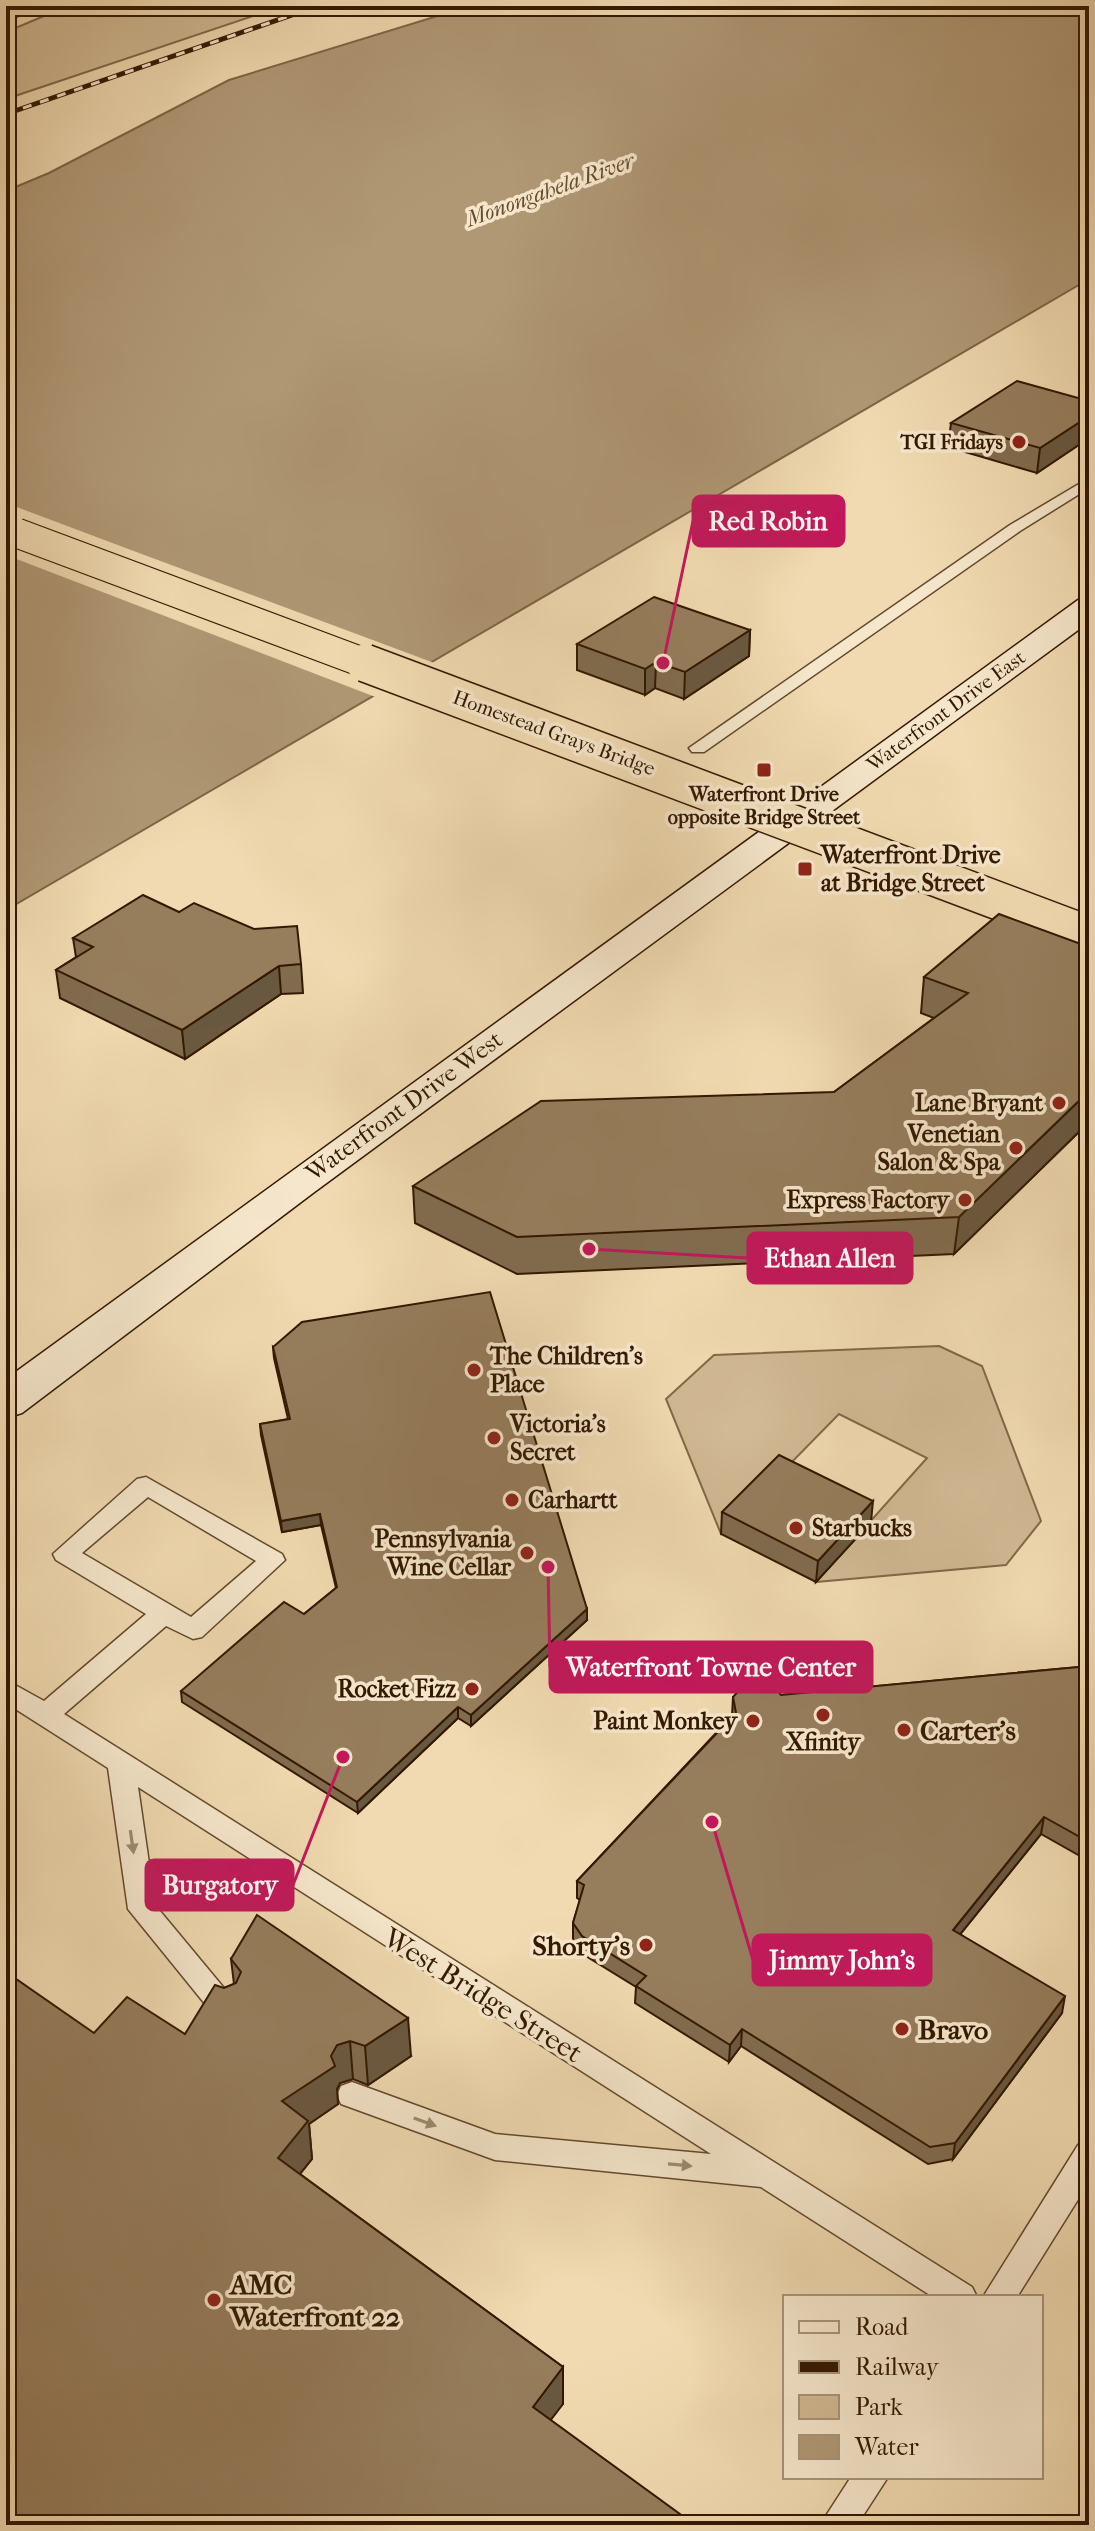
<svg xmlns="http://www.w3.org/2000/svg" width="1095" height="2531" font-family="'IM FELL French Canon',serif">
  <style>
    .green { fill: #d1b993; stroke: #82684a; stroke-width: 2 }
    .water { fill: #b09875; stroke: #7e6546; stroke-width: 2 }
    .pier { fill: #f1dab1 }
    .lines { fill: none; stroke-linecap: round; stroke-linejoin: round }
    .lane-casing { stroke: #62482c; stroke-width: 3 }
    .secondary-casing { stroke: #331800; stroke-width: 3 }
    .lane { fill: #f6e7cc; fill-rule: evenodd }
    .secondary { fill: #f6e7cc; fill-rule: evenodd }
    .rail-casing { stroke: #331800; stroke-width: 5 }
    .rail { stroke: #f6e7cc; stroke-width: 3; stroke-dasharray: 9; stroke-linecap: butt }
    .primary-bridge-far1-casing { stroke: #331800; stroke-width: 31; stroke-linecap: butt }
    .primary-bridge-casing { stroke: #331800; stroke-width: 40; stroke-linecap: butt }
    .primary-bridge-far1 { stroke: #f1dab1; stroke-width: 29 }
    .primary-bridge { stroke: #f1dab1; stroke-width: 37 }
    .wall { fill: #816c4f; stroke: #331800; stroke-width: 2 }
    .shaded-wall { fill: #695840; stroke: #331800; stroke-width: 2 }
    .building { fill: #967d5c; stroke: #331800; stroke-width: 2 }
    .oneway { fill: #9e8a70 }
    .poi-dot { fill: #8f2418; stroke: #f6e7cc; stroke-width: 3 }
    .labels { text-anchor: middle; dominant-baseline: central; stroke-width: 7; stroke-linejoin: round; paint-order: stroke }
    .far-poi-label { font-size: 20px; font-weight: bold; fill: #331800; stroke: #f6e7cc; text-anchor: end }
    .far-street-label { font-size: 20px; fill: #331800; stroke: #f6e7cc }
    .far-water-label { font-size: 22px; font-style: italic; fill: #654b2f; stroke: #f6e7cc }
    .poi-label { font-size: 24px; font-weight: bold; fill: #331800; stroke: #f6e7cc; text-anchor: end }
    .street-label { font-size: 24px; fill: #331800; stroke: #f6e7cc }
    .near-poi-label { font-size: 28px; font-weight: bold; fill: #331800; stroke: #f6e7cc; text-anchor: start }
    .near-street-label { font-size: 28px; fill: #331800; stroke: #f6e7cc }
    .leader { fill: none; stroke: #c2185b; stroke-width: 3 }
    .callout-dot { fill: #c2185b; stroke: #f6e7cc; stroke-width: 3 }
    .callout { fill: #c2185b; stroke: #c2185b; stroke-width: 3 }
    .callout-label { font-size: 26px; text-anchor: middle; font-weight: bold; fill: #fff }
  </style>
  <rect width="100%" height="100%" fill="#f1dab1"/>
  <filter id="stains"><feTurbulence type="fractalNoise" baseFrequency=".0025" numOctaves="4"/><feColorMatrix values="0 0 0 0 .2 0 0 0 0 .09 0 0 0 0 .02 0 0 0 .5 -.17"/></filter>
  <radialGradient id="worn" r=".72"><stop offset=".6" stop-color="#630" stop-opacity="0"/><stop offset="1" stop-color="#630" stop-opacity=".3"/></radialGradient>
  <path class="green" d="M79,6H283L6,99V32L44,16Z
    M939,1346L982,1366L1041,1521L1006,1565L816,1582L927,1458L839,1414L721,1534L666,1399L714,1355Z"/>
  <path class="water" d="M470,6H1089V279L6,910V191L49,173L229,80Z"/>
  <path class="pier" d="M6,503L139,553L437,664L378,698L6,555Z"/>
  <g class="lines">
    <g class="lane-casing">
      <path id="lane" d="M10,6H20L21,14L6,23Z
        M1089,369V388L1082,384V373Z
        M1089,478V488L1020,531L704,752H692L689,748L1010,525Z
        M146,1477L282,1554L285,1560L202,1637L193,1639L166,1626L64,1714L972,2287L977,2297H933L761,2187L495,2160L341,2104L337,2095L341,2086L352,2082L495,2134L711,2154L138,1787L155,1905L243,2011L238,2020L228,2023L218,2020L128,1909L108,1768L6,1703V1680L44,1701L146,1614L56,1560L53,1554L137,1479ZM148,1497L256,1561L191,1617L82,1553Z
        M1089,2141V2182L1017,2297H983L1078,2145Z
        M851,2477H888L857,2525H820Z"/>
    </g>
    <g class="secondary-casing">
      <path id="secondary" d="M1089,598V622L313,1193L22,1413L6,1418V1379L1078,600Z"/>
    </g>
    <use href="#lane" class="lane"/>
    <use href="#secondary" class="secondary"/>
    <g class="rail-casing">
      <path id="rail" d="M6,114L318,6"/>
    </g>
    <use href="#rail" class="rail"/>
    <g class="primary-bridge-far1-casing">
      <path id="primary-bridge-far1" d="M17,533L370,665"/>
    </g>
    <g class="primary-bridge-casing">
      <path id="primary-bridge" d="M365,663L1089,935"/>
    </g>
    <use href="#primary-bridge-far1" class="primary-bridge-far1"/>
    <use href="#primary-bridge" class="primary-bridge"/>
  </g>
  <path class="wall" d="M1089,401V438L1037,473L948,447L951,423Z
    M750,630L749,656L684,699L655,688L645,695L577,670V644Z
    M179,912L301,964L303,993L281,994L185,1059L60,998L56,970L76,957L73,938Z
    M1089,947V1122L954,1254L517,1274L415,1223L413,1186L834,1092L934,1018L921,1013L924,977Z
    M273,1347L587,1620L471,1726L458,1718L358,1813L182,1702L181,1691L304,1614L336,1588L321,1525L282,1532L261,1435L260,1424L288,1419L274,1358Z
    M722,1512L871,1522L816,1582L721,1534Z
    M1089,1666V1861L1041,1834L960,1934L1062,2013L953,2159L928,2164L741,2046L729,2062L635,2003L636,1987L581,1953L573,1940V1923L580,1900L577,1898V1881L732,1716L733,1697L781,1695Z
    M231,1959L411,2056L368,2085L353,2079L340,2083L337,2089L338,2104L309,2124L312,2159L300,2174L563,2367V2404L6,2525L94,2033L185,2034L224,1988L234,1984Z"/>
  <path class="shaded-wall" d="M1089,416V438L1037,473L1040,448Z
    M750,630L749,656L684,699L685,672Z
    M656,662L655,688L645,695V669Z
    M279,966L281,994L185,1059L182,1030Z
    M1089,1091V1122L954,1254L959,1217Z
    M873,1501L871,1522L816,1582L818,1561Z
    M320,1514L321,1525L282,1532L281,1521Z
    M587,1609V1620L471,1726V1715Z
    M458,1707V1718L358,1813L357,1802Z
    M1044,1817L1041,1834L950,1947L953,1930Z
    M1065,1996L1062,2013L953,2159L955,2143Z
    M408,2018L411,2056L368,2085L365,2046Z
    M742,2029L741,2046L729,2062L730,2045Z
    M350,2041L353,2079L340,2083L337,2089L338,2104L309,2124L312,2159L283,2195L278,2158L282,2101L337,2045Z
    M563,2367V2404L533,2443V2407Z"/>
  <path class="building" d="M1017,381L1089,401V416L1040,448L951,423Z
    M654,597L750,630L685,672L656,662L645,669L577,644Z
    M143,895L179,912L194,903L254,929L297,926L301,964L279,966L182,1030L56,970L93,947L73,938Z
    M999,914L1089,947V1091L959,1217L517,1237L413,1186L541,1101L834,1092L968,993L924,977Z
    M490,1292L587,1609L471,1715L458,1707L357,1802L181,1691L284,1602L304,1614L337,1587L320,1514L281,1521L260,1424L290,1419L273,1347L302,1322Z
    M779,1455L873,1501L818,1561L722,1512Z
    M1089,1666V1842L1044,1817L953,1930L1065,1996L955,2143L930,2147L742,2029L730,2045L636,1986L646,1976L582,1936L573,1923L584,1885L577,1881L736,1713L733,1697L743,1686L758,1683L774,1687L781,1695Z
    M257,1915L408,2018L365,2046L350,2041L337,2045L331,2056L335,2066L282,2101L308,2121L278,2158L563,2367L533,2407L684,2517L678,2525H6V1972L94,2033L127,1997L185,2034L215,1985L224,1988L236,1983L241,1972L231,1959Z"/>
  <defs><path id="oneway-solid" d="M-6-.8H1V-3.2L6.5 0L1 3.2V.8H-6Z" transform="scale(2)"/></defs>
  <g class="oneway">
    <use href="#oneway-solid" transform="translate(132 1842) rotate(82)"/>
    <use href="#oneway-solid" transform="translate(425 2122) rotate(20)"/>
    <use href="#oneway-solid" transform="translate(680 2165) rotate(5)"/>
  </g>
  <g class="poi-dot">
    <circle cx="1019" cy="442" r="8"/>
    <rect x="756" y="762" width="16" height="16" rx="4"/>
    <rect x="797" y="861" width="16" height="16" rx="4"/>
    <circle cx="1059" cy="1103" r="8"/>
    <circle cx="1016" cy="1148" r="8"/>
    <circle cx="965" cy="1200" r="8"/>
    <circle cx="474" cy="1370" r="8"/>
    <circle cx="494" cy="1438" r="8"/>
    <circle cx="512" cy="1500" r="8"/>
    <circle cx="796" cy="1528" r="8"/>
    <circle cx="527" cy="1553" r="8"/>
    <circle cx="472" cy="1689" r="8"/>
    <circle cx="823" cy="1715" r="8"/>
    <circle cx="753" cy="1721" r="8"/>
    <circle cx="904" cy="1730" r="8"/>
    <circle cx="646" cy="1945" r="8"/>
    <circle cx="902" cy="2029" r="8"/>
    <circle cx="214" cy="2300" r="8"/>
  </g>
  <g class="labels">
    <g class="far-poi-label">
      <text x="1003" y="442">TGI Fridays</text>
      <text x="764" y="794" text-anchor="middle">Waterfront Drive<tspan x="764" dy="23">opposite Bridge Street</tspan></text>
    </g>
    <g class="far-street-label">
      <text transform="translate(946 711) rotate(-36)">Waterfront Drive East</text>
      <text transform="translate(554 733) rotate(20)">Homestead Grays Bridge</text>
    </g>
    <g class="far-water-label">
      <text transform="translate(550 190) rotate(-20)">Monongahela River</text>
    </g>
    <g class="poi-label">
      <text x="821" y="855" text-anchor="start">Waterfront Drive<tspan x="821" dy="28">at Bridge Street</tspan></text>
      <text x="1043" y="1103">Lane Bryant</text>
      <text x="1000" y="1134">Venetian<tspan x="1000" dy="28">Salon &amp; Spa</tspan></text>
      <text x="949" y="1200">Express Factory</text>
      <text x="490" y="1356" text-anchor="start">The Children's<tspan x="490" dy="28">Place</tspan></text>
      <text x="510" y="1424" text-anchor="start">Victoria's<tspan x="510" dy="28">Secret</tspan></text>
      <text x="528" y="1500" text-anchor="start">Carhartt</text>
      <text x="812" y="1528" text-anchor="start">Starbucks</text>
      <text x="511" y="1539">Pennsylvania<tspan x="511" dy="28">Wine Cellar</tspan></text>
      <text x="456" y="1689">Rocket Fizz</text>
      <text x="737" y="1721">Paint Monkey</text>
      <text x="823" y="1742" text-anchor="middle">Xfinity</text>
    </g>
    <g class="street-label">
      <text transform="translate(404 1106) rotate(-36)">Waterfront Drive West</text>
    </g>
    <g class="near-poi-label">
      <text x="920" y="1730">Carter's</text>
      <text x="630" y="1945" text-anchor="end">Shorty’s</text>
      <text x="918" y="2029">Bravo</text>
      <text x="230" y="2284">AMC<tspan x="230" dy="32">Waterfront 22</tspan></text>
    </g>
    <g class="near-street-label">
      <text transform="translate(483 1995) rotate(32)">West Bridge Street</text>
    </g>
  </g>
  <path class="leader" d="M663 663L693 521M589 1249L748 1258M548 1567L550 1667M343 1757L293 1885M712 1822L753 1960"/>
  <g class="callout-dot">
    <circle cx="663" cy="663" r="8"/>
    <circle cx="589" cy="1249" r="8"/>
    <circle cx="548" cy="1567" r="8"/>
    <circle cx="343" cy="1757" r="8"/>
    <circle cx="712" cy="1822" r="8"/>
  </g>
  <g class="callout">
    <rect x="693" y="496" width="151" height="50" rx="8"/>
    <rect x="748" y="1233" width="164" height="50" rx="8"/>
    <rect x="550" y="1642" width="322" height="50" rx="8"/>
    <rect x="146" y="1860" width="147" height="50" rx="8"/>
    <rect x="753" y="1935" width="178" height="50" rx="8"/>
  </g>
  <g class="callout-label">
    <text x="768" y="530">Red Robin</text>
    <text x="830" y="1267">Ethan Allen</text>
    <text x="711" y="1676">Waterfront Towne Center</text>
    <text x="220" y="1894">Burgatory</text>
    <text x="842" y="1969">Jimmy John's</text>
  </g>
  <rect width="1095" height="2531" fill="none" stroke="#f1dab1" stroke-width="32"/>
  <rect x="8" y="8" width="1079" height="2515" fill="none" stroke="#331800" stroke-width="4"/>
  <rect x="16" y="16" width="1063" height="2499" fill="none" stroke="#331800" stroke-width="2"/>
  <rect x="783" y="2295" width="260" height="184" fill="#f6e7cc" stroke="#a8947a" stroke-width="2"/>
  <rect x="799" y="2321" width="40" height="12" fill="#f6e7cc" stroke="#a8947a" stroke-width="2"/>
  <text x="855" y="2335" font-size="24" fill="#331800">Road</text>
  <rect x="799" y="2361" width="40" height="12" fill="#331800" stroke="#a8947a" stroke-width="2"/>
  <text x="855" y="2375" font-size="24" fill="#331800">Railway</text>
  <rect x="799" y="2395" width="40" height="24" fill="#d1b993" stroke="#a8947a" stroke-width="2"/>
  <text x="855" y="2415" font-size="24" fill="#331800">Park</text>
  <rect x="799" y="2435" width="40" height="24" fill="#b09875" stroke="#a8947a" stroke-width="2"/>
  <text x="855" y="2455" font-size="24" fill="#331800">Water</text>
  <rect width="100%" height="100%" filter="url(#stains)"/>
  <rect width="100%" height="100%" fill="url(#worn)"/>
</svg>
